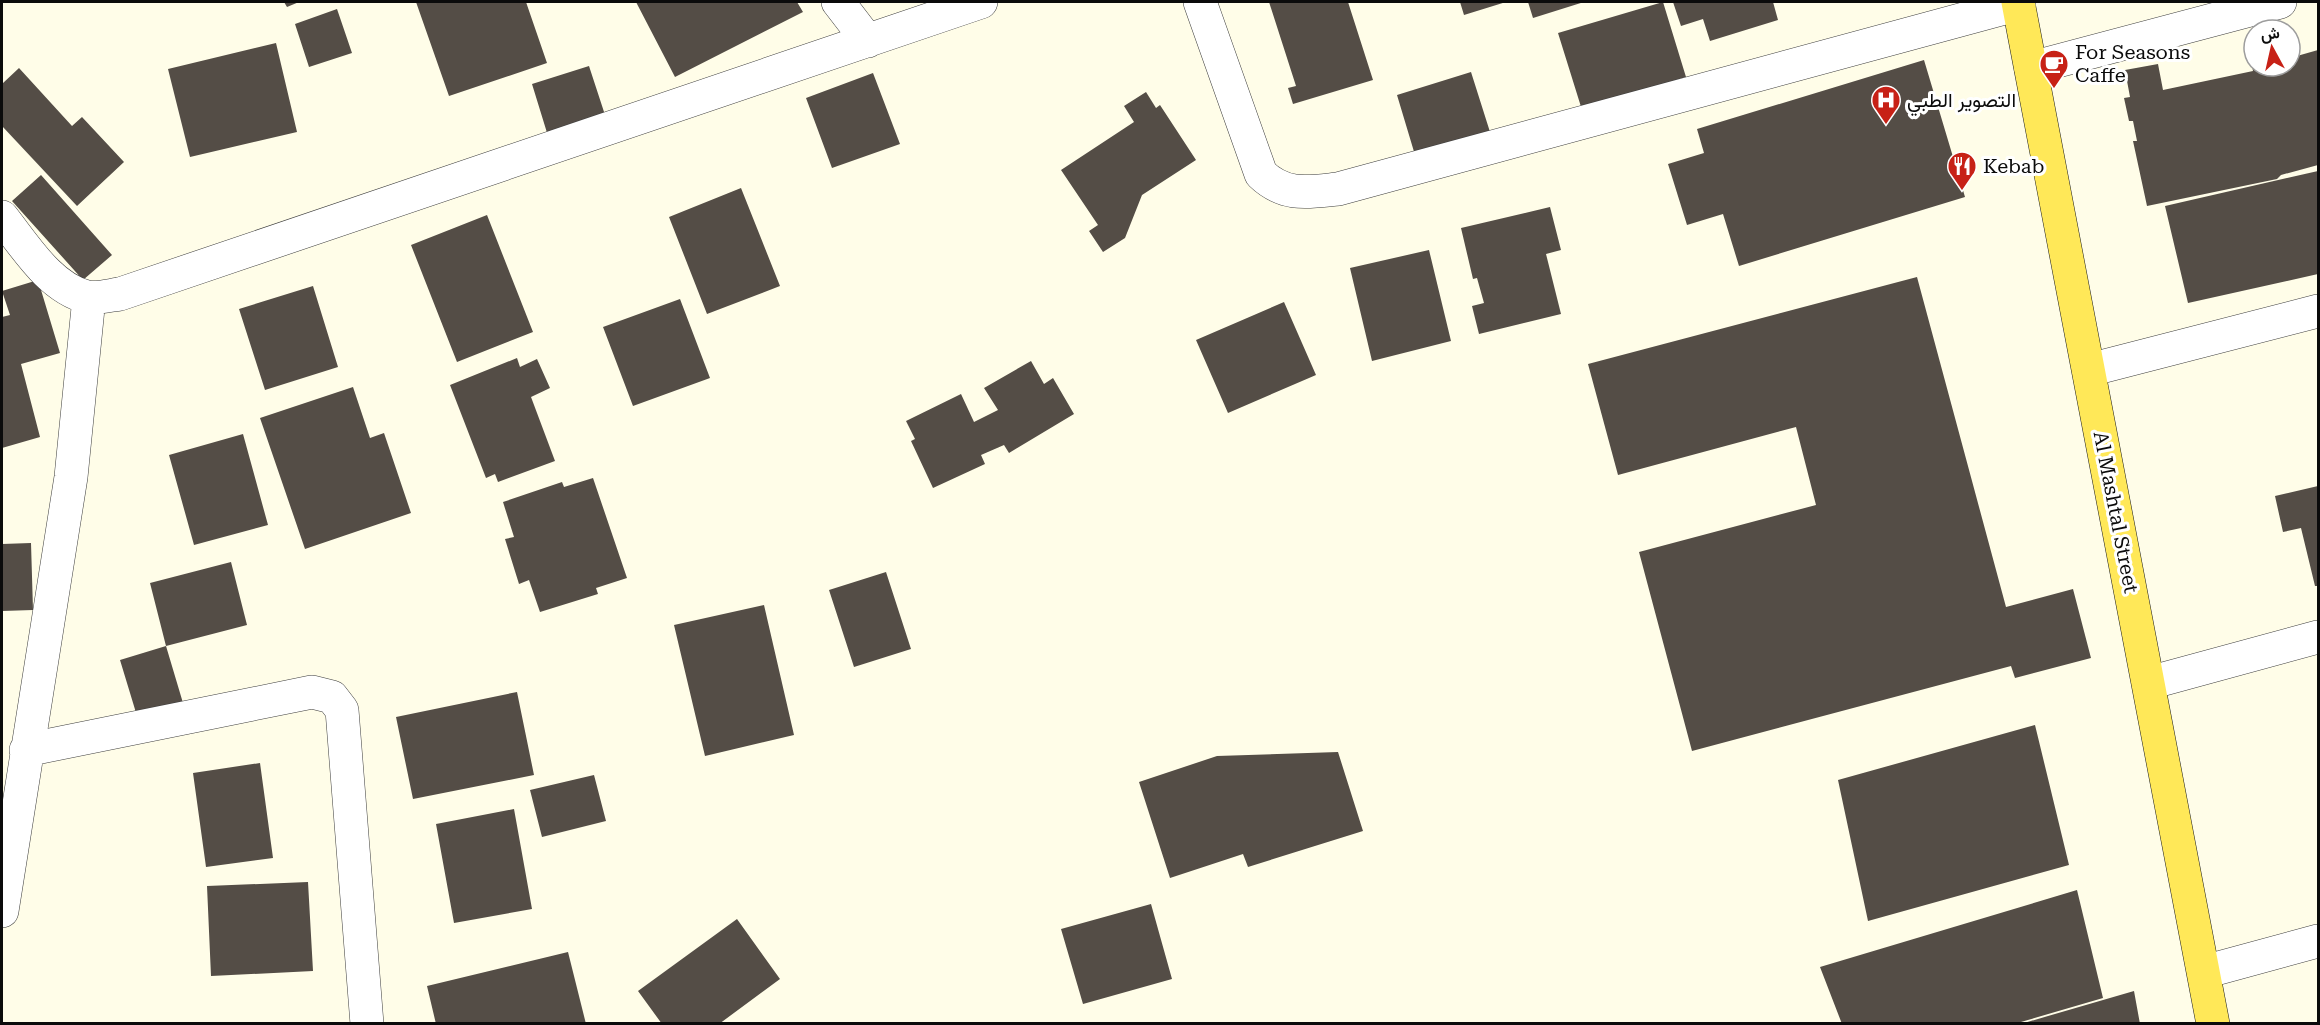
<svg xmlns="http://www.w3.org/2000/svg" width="2320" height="1025" font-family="'Roboto Serif',Vazirmatn,serif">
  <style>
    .building { fill: #544d46 }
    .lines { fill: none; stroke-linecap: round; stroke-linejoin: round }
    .street-casing { stroke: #3e3e3e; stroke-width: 34 }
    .primary-casing { stroke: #1c1c1c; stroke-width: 34 }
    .street { stroke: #fff; stroke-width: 33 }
    .primary { stroke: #ffe858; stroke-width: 33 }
    .labels { text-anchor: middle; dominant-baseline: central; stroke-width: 6; stroke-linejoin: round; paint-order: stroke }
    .poi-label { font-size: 20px; fill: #0b0b0b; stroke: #fff; text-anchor: start }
    .street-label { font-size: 20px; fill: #0b0b0b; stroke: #fff }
  </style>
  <rect width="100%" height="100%" fill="#fffde8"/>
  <path class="building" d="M284,2H299L287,7Z
    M416,2H526L547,63L449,96Z
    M636,2H797L803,12L675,77Z
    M1269,2H1348L1373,80L1293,104L1288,88L1296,86Z
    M1460,2H1506L1464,15Z
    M1528,2H1584L1533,18Z
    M1663,2L1686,77L1582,110L1558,33Z
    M1673,2H1773L1778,20L1710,41L1703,19L1681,26Z
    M337,9L352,53L309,67L295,24Z
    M276,43L297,132L190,157L168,69Z
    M2318,50V165L2281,175L2277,179L2147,206L2133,141H2137L2133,121H2129L2124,98L2130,97L2125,70L2158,64L2163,90L2253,71L2252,66H2290V58Z
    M1924,60L1965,197L1739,266L1723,214L1687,225L1668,164L1704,153L1697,129Z
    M589,66L606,118L548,136L532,84Z
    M19,68L72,126L82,117L124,162L77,206L2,126V84Z
    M1471,72L1490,132L1415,155L1397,95Z
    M873,73L900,144L832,168L806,98Z
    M1146,92L1156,108L1160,105L1196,160L1142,195L1125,238L1103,252L1089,231L1098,225L1061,170L1134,122L1124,106Z
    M2318,171V274L2188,303L2165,206Z
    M41,175L112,255L83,280L12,201Z
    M741,188L780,286L707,314L669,217Z
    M1550,207L1561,250L1546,254L1561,314L1479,334L1472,306L1484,303L1477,278L1473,279L1461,228Z
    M487,215L533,332L457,362L411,245Z
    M1429,250L1451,341L1372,361L1350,268Z
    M1917,277L2006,607L2073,589L2091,658L2015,678L2011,666L1692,751L1639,552L1816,505L1796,427L1618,475L1588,364Z
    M38,280L60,353L21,364L40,437L2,448V317L10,315L2,291Z
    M313,286L338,367L265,390L239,309Z
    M680,299L710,378L633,406L603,327Z
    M1284,302L1316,375L1228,413L1196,340Z
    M517,358L520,367L537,359L550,388L531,397L555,461L498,482L495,474L486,478L450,385Z
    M1031,361L1044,384L1053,378L1074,414L1009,453L1004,445L981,455L985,464L933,488L911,441L915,439L906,421L961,394L974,422L998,410L984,388Z
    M353,387L370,438L384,433L411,513L305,549L260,418Z
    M243,434L268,525L194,545L169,455Z
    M593,478L627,578L596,588L598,594L540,612L529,580L519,584L505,539L514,537L503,502L562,482L564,487Z
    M2318,486V586H2315L2301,528L2283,532L2275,496Z
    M31,543L33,610L2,611V544Z
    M231,562L247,625L166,646L150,583Z
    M886,572L911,649L854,667L829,590Z
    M764,605L794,735L705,756L674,625Z
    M166,646L183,703L137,716L120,660Z
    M517,692L534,775L413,799L396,717Z
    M2035,725L2069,865L1868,921L1838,780Z
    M1338,752L1363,831L1248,867L1243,854L1170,878L1139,782L1217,756Z
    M260,763L273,858L206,867L193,773Z
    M594,775L606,821L542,837L530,790Z
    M514,809L532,909L454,923L436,824Z
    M308,882L313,971L211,976L207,886Z
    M2077,890L2103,998L2014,1024H1842L1820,967Z
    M1151,904L1172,979L1083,1004L1061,929Z
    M737,919L780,979L719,1024H662L638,991Z
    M568,952L586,1024H436L427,986Z
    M2134,991L2140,1024H2024V1023Z"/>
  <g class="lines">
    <g class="street-casing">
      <path id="street" d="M838,2L868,41
        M1200,2L1261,174C1285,197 1308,192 1338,189L2019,4
        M2031,68L2280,2
        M2,217C25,246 50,288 87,297C97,299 111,295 120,294L981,2
        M2089,370L2318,311
        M2149,683L2318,637
        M26,750L312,692L332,697L342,710L367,1024
        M2,911L71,477L89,298
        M2204,972L2318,941"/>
    </g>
    <g class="primary-casing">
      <path id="primary" d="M2018,2L2213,1024"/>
    </g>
    <use href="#street" class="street"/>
    <use href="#primary" class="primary"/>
  </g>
  <defs>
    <g id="cafe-pin" transform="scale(1.5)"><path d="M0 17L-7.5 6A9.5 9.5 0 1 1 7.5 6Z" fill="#c72116" stroke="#fff"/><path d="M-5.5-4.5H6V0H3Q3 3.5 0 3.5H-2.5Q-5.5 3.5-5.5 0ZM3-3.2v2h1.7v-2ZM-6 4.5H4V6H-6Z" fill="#fff"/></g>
    <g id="hospital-pin" transform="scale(1.5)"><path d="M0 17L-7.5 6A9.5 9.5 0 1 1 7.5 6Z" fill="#c72116" stroke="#fff"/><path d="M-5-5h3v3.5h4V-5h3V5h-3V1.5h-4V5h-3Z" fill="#fff"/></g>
    <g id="restaurant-pin" transform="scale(1.5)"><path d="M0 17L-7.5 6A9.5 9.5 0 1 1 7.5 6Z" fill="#c72116" stroke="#fff"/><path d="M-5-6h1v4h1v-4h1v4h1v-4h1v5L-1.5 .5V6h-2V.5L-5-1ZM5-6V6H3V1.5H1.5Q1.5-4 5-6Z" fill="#fff"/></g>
  </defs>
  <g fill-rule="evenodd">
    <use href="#cafe-pin" x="2054" y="64"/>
    <use href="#hospital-pin" x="1886" y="100"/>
    <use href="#restaurant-pin" x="1962" y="166"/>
  </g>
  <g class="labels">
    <g class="poi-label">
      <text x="2075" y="52">For Seasons<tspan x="2075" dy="23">Caffe</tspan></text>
      <text x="1907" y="100">التصوير الطبي</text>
      <text x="1983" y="166">Kebab</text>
    </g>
    <g class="street-label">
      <text transform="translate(2116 512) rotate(79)">Al Mashtal Street</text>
    </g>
  </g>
  <rect width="2320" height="1025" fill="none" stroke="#0b0b0b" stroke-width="6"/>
  <g transform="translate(2272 48) rotate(352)"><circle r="28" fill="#ffffff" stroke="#9d9d9d" stroke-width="1.5"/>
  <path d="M0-4.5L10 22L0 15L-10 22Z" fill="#c72116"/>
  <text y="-9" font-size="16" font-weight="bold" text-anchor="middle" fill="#0b0b0b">ش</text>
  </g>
</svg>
